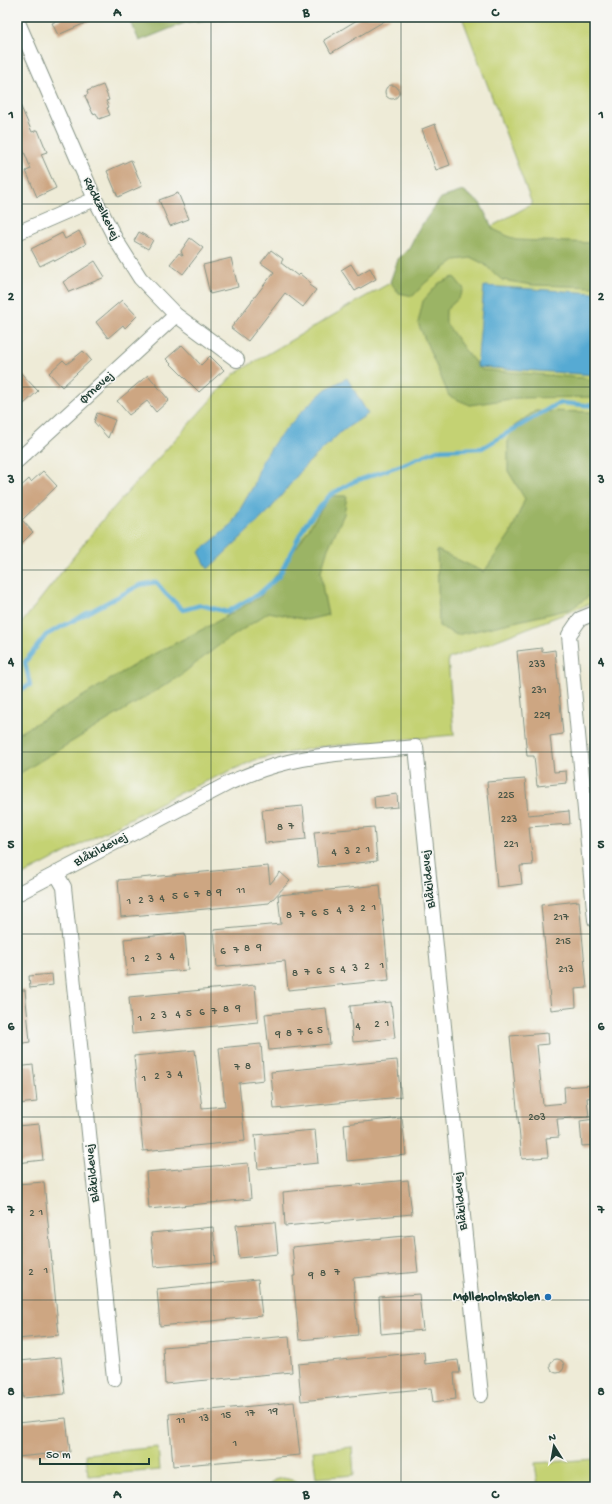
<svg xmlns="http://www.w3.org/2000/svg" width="612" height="1504" font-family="'Gochi Hand',sans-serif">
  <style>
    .green { fill: #c4d273; stroke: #728854 }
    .forest { fill: #9bb465; stroke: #5d784c }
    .water { fill: #57aad3; stroke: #3b7484 }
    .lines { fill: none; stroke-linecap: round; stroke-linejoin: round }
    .stream { stroke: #57aad3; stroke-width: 4.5 }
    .building { fill: #cda682 }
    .street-casing { stroke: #869486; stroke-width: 16 }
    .street { stroke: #fff; stroke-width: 14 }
    .grid { fill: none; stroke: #1f3d34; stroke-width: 1; stroke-opacity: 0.55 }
    .poi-dot { fill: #1f6fb2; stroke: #f6f6f2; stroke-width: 1.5 }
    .labels { text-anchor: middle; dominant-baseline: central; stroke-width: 3; stroke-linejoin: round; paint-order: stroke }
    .number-label { font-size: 11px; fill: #4a5748 }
    .street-label { font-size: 13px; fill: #1f3d34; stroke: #f6f6f2 }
    .poi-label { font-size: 13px; font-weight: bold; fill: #1f3d34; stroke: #f6f6f2; text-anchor: end }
    .neatline { fill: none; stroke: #1f3d34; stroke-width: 1.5 }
    .grid-label { font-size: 13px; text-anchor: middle; font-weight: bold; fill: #1f3d34 }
  </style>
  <rect width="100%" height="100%" fill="#f6f6f2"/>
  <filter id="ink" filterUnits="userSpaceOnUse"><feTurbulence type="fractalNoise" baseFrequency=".025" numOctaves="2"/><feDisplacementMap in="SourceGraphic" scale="8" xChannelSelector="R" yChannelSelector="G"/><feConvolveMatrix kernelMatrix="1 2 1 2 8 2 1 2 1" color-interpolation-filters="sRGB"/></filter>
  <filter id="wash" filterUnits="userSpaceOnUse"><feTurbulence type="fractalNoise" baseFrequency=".012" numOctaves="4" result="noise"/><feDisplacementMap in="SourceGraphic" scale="16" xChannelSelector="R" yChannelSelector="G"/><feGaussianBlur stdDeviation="0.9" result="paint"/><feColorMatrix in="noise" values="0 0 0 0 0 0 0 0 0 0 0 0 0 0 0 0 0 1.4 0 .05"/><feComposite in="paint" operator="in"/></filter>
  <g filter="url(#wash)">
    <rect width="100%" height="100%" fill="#eeebd7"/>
    <path class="green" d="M462,17H595V602L448,659L454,735L318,747L255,760L175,795L17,878V629L100,523L234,374L354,303L532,204Z
      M158,1447L160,1470L88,1476L86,1454Z
      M352,1447L354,1475L316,1478L313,1451Z
      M595,1459V1487H538L535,1463Z
      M282,1478C289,1479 298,1480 301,1487H268L274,1480Z"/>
    <path class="forest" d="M129,17H290L272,22L236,18L187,22L139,41Z
      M463,191L480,203L493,229L516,240L595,243V287L532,285L502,280L484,264L472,258L455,260L425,283L413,296L399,293L390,282L398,259L409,248L418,230L441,198Z
      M454,277L464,289L458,299L446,310V323L467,353L482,370L595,379V397L517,398L470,405L449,396L418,323L423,301L439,283Z
      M535,411L595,412V592L571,609L457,635L439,626L437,550L484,572L510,534L525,499L508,471V439L513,427Z
      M330,496H347L344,514L327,551L321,571L323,591L328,615L307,620L269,612L218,646L177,678L17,775V734L70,704L144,659L209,626L260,597L298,545Z"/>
    <path class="water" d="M484,286L595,293V375L477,367Z
      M347,378L368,414L342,431L305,466L268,512L208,569L199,552L231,525L254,485L261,463L277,439L304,409L326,389Z"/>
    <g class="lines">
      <path class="stream" d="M17,691L30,685L25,662L46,635L140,585L156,582L165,593L183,610L201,605L227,612L260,593L279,576L305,525L330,495L353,482L404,464L437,450L482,448L555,405L562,403L595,406"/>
    </g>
    <g id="blocks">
      <path class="building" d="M65,17H99L58,35L52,23Z
        M362,17H391L331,53L324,40Z
        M385 92a7 7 0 1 1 14 0a7 7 0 1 1-14 0Z
        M103,85L109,100L106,101L109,107L107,108L110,115L99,119L96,113L93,114L85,96L88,94L87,91Z
        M17,98L32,132L38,130L47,152L41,154L56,188L37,197L26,171L31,169L17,134Z
        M435,124L450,165L436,170L422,129Z
        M131,160L142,186L118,197L107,171Z
        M178,193L189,219L170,226L159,200Z
        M79,231L86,244L55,261L54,259L40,266L31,249L62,233L65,239Z
        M139,232L153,240L148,249L134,241Z
        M190,238L203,248L183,274L170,264L179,253L183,256L181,251Z
        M271,250L283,259L281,263L298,276L300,274L311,283L309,285L316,290L303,307L285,293L248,341L231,328L274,272L261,263Z
        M231,258L238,287L210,294L203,265Z
        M95,261L105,277L69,292L63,282Z
        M351,264L358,275L370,268L376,279L355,291L341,270Z
        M122,300L137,316L125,328L123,325L108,338L96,322Z
        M182,345L201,365L210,356L224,370L199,392L166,359Z
        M83,351L91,360L62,387L49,373L63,360L67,364Z
        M17,369L38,391L24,404L17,396Z
        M148,375L169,400L156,412L147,401L129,415L117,401Z
        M97,413L115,420L108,438L94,422Z
        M43,471L57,486L22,520L33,532L17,548V490L29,479L31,482Z
        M542,648V652L555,650L563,734L550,736L554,772L566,771L567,783L537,786L534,756H527L517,651Z
        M525,779L528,815L569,811L570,824L529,827L533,865L520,866L522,884L497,887L487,782Z
        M397,794L398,807L375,809L374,797Z
        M303,806L306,839L265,843L262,810Z
        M374,827L377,861L318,867L314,832Z
        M268,866L270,884L280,872L290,881L269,903L121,917L118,880Z
        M380,885L389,980L288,990L285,961L217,967L214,930L281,924L278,895Z
        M579,901L587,988L575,989L576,1007L551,1010L541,905Z
        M185,933L188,970L127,975L124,939Z
        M52,974L53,985L30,988L29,976Z
        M255,985L258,1022L132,1034L129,997Z
        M17,990H25L30,1042L17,1044Z
        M391,1002L395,1038L353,1042L350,1006Z
        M326,1008L330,1044L269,1050L265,1014Z
        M548,1033L549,1044L537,1045L543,1105L565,1103L564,1087L595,1085V1097L587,1098L589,1117L557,1119L559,1137L546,1138L548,1157L522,1159L510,1036Z
        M261,1044L264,1080L239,1083L245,1141L143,1151L134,1056L195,1050L202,1108L225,1106L219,1048Z
        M397,1060L401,1097L274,1109L271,1072Z
        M33,1065L37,1102L17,1104V1067Z
        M402,1118L406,1155L347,1161L344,1124Z
        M595,1119V1145L582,1146L580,1121Z
        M39,1124L43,1160L17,1163V1126Z
        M315,1130L318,1163L258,1169L255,1135Z
        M248,1163L251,1199L149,1209L146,1172Z
        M408,1180L412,1214L285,1226L283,1192Z
        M44,1182L59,1335L17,1339V1184Z
        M275,1222L278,1254L239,1258L236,1225Z
        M213,1227L216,1262L154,1267L151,1233Z
        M414,1235L418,1272L353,1278L358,1335L299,1340L293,1276H295L292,1247Z
        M258,1279L262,1316L160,1326L157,1289Z
        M419,1294L423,1330L381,1334L379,1297Z
        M289,1336L292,1372L165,1384L163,1347Z
        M424,1352L425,1364L458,1360L460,1373H454L456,1399L433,1402L431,1388L301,1401L298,1364Z
        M61,1357L65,1394L23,1398L20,1361Z
        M550 1366a7 7 0 1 1 14 0a7 7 0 1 1-14 0Z
        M294,1402L300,1455L173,1466L169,1414Z
        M66,1418L70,1452L17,1457V1423Z"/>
    </g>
  </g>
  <g filter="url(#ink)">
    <use href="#blocks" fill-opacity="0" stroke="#869486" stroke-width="1"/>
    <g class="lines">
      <g class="street-casing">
        <path id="street" d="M17,20L95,199L116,240L140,278L176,315L237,360
          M17,233L95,199
          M17,461L176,315
          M595,613L580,619L569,635L595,920
          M56,873L64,887L114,1379
          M17,894L231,782C246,776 261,769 277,765C321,752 371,752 416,747L481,1395"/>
      </g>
      <use href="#street" class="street"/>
    </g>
  </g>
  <path class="grid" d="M211,17V1487M401,17V1487M17,204H595M17,387H595M17,570H595M17,752H595M17,934H595M17,1117H595M17,1300H595"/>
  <circle class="poi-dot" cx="548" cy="1297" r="4"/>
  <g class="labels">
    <g class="number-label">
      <text x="537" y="665">233</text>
      <text x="539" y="691">231</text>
      <text x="542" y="716">229</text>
      <text x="506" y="796">225</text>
      <text x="509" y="820">223</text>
      <text x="291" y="827">7</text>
      <text x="280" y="828">8</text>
      <text x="511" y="845">221</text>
      <text x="368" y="850">1</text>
      <text x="358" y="851">2</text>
      <text x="347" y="852">3</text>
      <text x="334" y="853">4</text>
      <text x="241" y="891">11</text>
      <text x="219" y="893">9</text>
      <text x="209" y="894">8</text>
      <text x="197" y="895">7</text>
      <text x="186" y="896">6</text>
      <text x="175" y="897">5</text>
      <text x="162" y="899">4</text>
      <text x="151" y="900">3</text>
      <text x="141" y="901">2</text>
      <text x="129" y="902">1</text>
      <text x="374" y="908">1</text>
      <text x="363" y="909">2</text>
      <text x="351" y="910">3</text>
      <text x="339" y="911">4</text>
      <text x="326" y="913">5</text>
      <text x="314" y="914">6</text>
      <text x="302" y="915">7</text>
      <text x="289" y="916">8</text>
      <text x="561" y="918">217</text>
      <text x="563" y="942">215</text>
      <text x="259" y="948">9</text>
      <text x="247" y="949">8</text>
      <text x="236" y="951">7</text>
      <text x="223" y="952">6</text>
      <text x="172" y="957">4</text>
      <text x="159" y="958">3</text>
      <text x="147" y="959">2</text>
      <text x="133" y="960">1</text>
      <text x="382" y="966">1</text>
      <text x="367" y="967">2</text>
      <text x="355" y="969">3</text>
      <text x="343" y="970">4</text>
      <text x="566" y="970">213</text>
      <text x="332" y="971">5</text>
      <text x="319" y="972">6</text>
      <text x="307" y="973">7</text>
      <text x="295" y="974">8</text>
      <text x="238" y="1009">9</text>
      <text x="226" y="1010">8</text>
      <text x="214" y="1012">7</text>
      <text x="202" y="1013">6</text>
      <text x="189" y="1014">5</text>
      <text x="178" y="1015">4</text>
      <text x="164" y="1016">3</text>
      <text x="153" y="1017">2</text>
      <text x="140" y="1019">1</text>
      <text x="387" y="1024">1</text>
      <text x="377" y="1025">2</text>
      <text x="358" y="1027">4</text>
      <text x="320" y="1031">5</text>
      <text x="310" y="1032">6</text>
      <text x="300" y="1033">7</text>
      <text x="289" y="1034">8</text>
      <text x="278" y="1035">9</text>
      <text x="248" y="1067">8</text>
      <text x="237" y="1068">7</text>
      <text x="180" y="1075">4</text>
      <text x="169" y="1076">3</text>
      <text x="157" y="1077">2</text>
      <text x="144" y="1079">1</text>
      <text x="537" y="1118">203</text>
      <text x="41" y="1213">1</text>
      <text x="32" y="1214">2</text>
      <text x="46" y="1271">1</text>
      <text x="31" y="1273">2</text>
      <text x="337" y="1273">7</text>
      <text x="323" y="1274">8</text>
      <text x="311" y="1276">9</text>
      <text x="273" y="1412">19</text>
      <text x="250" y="1414">17</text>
      <text x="226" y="1416">15</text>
      <text x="204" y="1419">13</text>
      <text x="181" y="1421">11</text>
      <text x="235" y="1444">1</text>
    </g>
    <g class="street-label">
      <text transform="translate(101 209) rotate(64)">Rødkælkevej</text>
      <text transform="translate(97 388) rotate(-42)">Ørnevej</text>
      <text transform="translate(101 850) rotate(-28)">Blåkildevej</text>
      <text transform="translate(429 879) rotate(-96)">Blåkildevej</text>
      <text transform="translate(93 1173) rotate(-96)">Blåkildevej</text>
      <text transform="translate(461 1201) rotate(-96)">Blåkildevej</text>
    </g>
    <g class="poi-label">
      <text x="540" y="1297">Mølleholmskolen</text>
    </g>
  </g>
  <rect width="612" height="1504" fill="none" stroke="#f6f6f2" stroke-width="44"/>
  <g transform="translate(554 1446) rotate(349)" stroke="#f6f6f2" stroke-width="3" paint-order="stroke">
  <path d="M0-3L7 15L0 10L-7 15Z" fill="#1f3d34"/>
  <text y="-6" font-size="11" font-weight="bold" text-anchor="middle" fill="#1f3d34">N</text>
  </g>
  <path d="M40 1458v6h109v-6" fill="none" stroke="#1f3d34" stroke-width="2"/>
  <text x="46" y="1458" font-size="12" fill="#1f3d34" stroke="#f6f6f2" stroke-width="3" paint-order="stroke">50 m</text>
  <rect x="22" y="22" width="568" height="1460" class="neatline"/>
  <g class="grid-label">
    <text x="117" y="16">A</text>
    <text x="306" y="16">B</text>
    <text x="495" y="16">C</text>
    <text x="11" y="118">1</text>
    <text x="601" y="118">1</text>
    <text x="11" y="300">2</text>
    <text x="601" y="300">2</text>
    <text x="11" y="483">3</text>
    <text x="601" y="483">3</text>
    <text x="11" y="665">4</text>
    <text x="601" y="665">4</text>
    <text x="11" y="848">5</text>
    <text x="601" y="848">5</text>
    <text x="11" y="1030">6</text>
    <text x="601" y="1030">6</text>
    <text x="11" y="1213">7</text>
    <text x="601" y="1213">7</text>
    <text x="11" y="1395">8</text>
    <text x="601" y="1395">8</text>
    <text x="117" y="1498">A</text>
    <text x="306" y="1498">B</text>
    <text x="495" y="1498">C</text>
  </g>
</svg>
